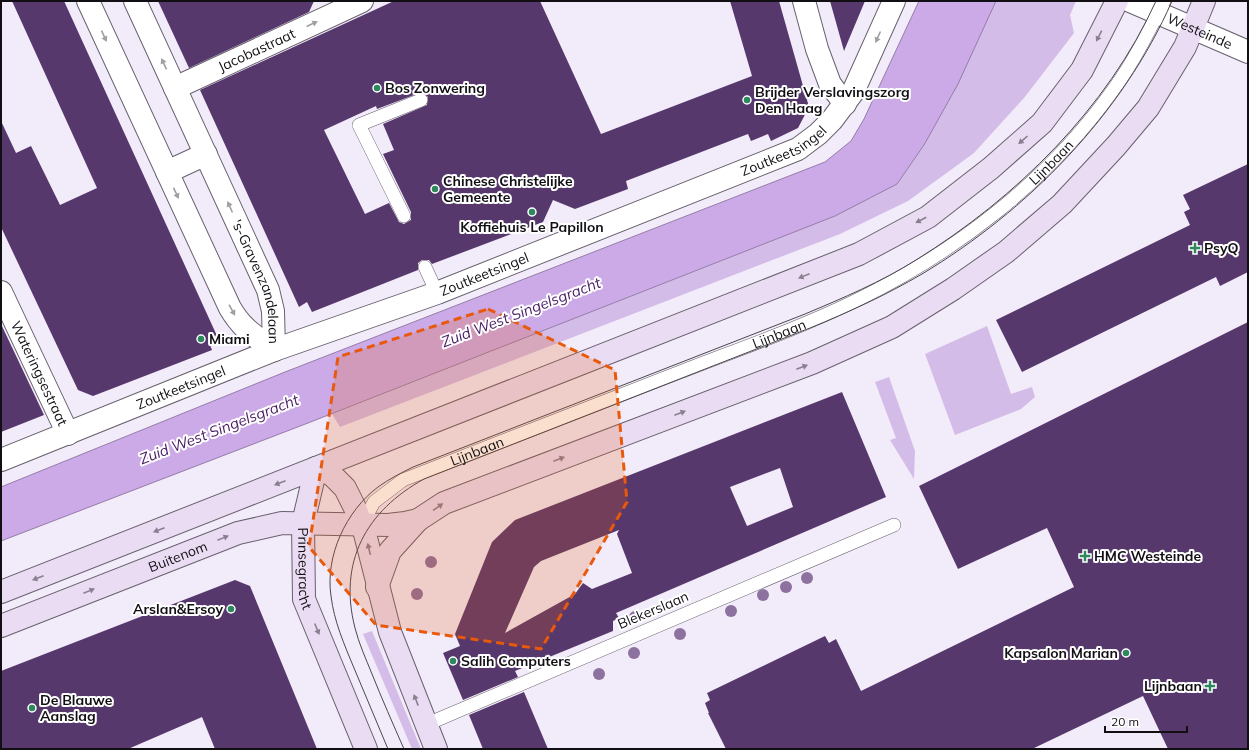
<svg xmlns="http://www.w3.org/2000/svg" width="1249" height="750" font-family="Mulish,sans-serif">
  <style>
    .green { fill: #d4bce8 }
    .water { fill: #ccaae7; stroke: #947ca8 }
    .building { fill: #57386d; fill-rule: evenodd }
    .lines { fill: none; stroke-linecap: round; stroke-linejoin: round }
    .lane-casing { stroke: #68616d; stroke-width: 14 }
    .street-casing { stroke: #68616d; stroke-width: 24 }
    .secondary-casing { stroke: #68616d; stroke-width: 24 }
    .lane { stroke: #fff; stroke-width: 13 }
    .street { stroke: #fff; stroke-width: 22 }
    .secondary { stroke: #e9dcf3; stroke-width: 22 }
    .tram { stroke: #4b474e; stroke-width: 1 }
    .tree { fill: #8d719f }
    .oneway { fill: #a09fa1 }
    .oneway2 { fill: #88808f }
    .marked { fill: #e8590c; fill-opacity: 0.2; stroke: #e8590c; stroke-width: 3; stroke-dasharray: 8 5; stroke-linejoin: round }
    .poi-dot { fill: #2d885e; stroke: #fff; stroke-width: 1.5 }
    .labels { text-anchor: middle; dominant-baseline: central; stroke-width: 4; stroke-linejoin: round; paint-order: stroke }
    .street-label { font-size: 14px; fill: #120f14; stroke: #fff }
    .poi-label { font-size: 14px; font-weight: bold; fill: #120f14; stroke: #fff; text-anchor: start }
    .water-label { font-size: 15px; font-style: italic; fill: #491d64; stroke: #fff }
  </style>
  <rect width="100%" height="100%" fill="#f2ebf9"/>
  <path class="green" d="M996,1H1076L1070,15L1074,33L1024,98L974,153L908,201L840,234L340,427L332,414L835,216L897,184L924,145Z
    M987,326L1011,394L1032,387L1035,397L1021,409L955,435L925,354Z
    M889,377L915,451L914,479L890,440L896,438L875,382Z
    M372,631L421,749H412L363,634Z"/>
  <path class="water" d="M919,1H996L958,84L924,145L897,184L835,216L308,423L1,541V487L285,372L825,162L851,141L864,119Z"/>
  <path class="building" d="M12,1H64L218,338L208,340L212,350L93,396L78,390L1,227V121L16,153L31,146L60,205L97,188Z
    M158,1H314L309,12L189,68Z
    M394,1H540L601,134L752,76L730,1H779L809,107L798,128L771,141L768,134L751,141L748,134L626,181L628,189L575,209L553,200L543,222L432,264L429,260H422L418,263V270L312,312L307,302L299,307L200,90ZM422,92L428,97L427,105L383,124L394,150L383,154L411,212V220L404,224L399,222L389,203L365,214L324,130L376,106L377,109Z
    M830,1H865L844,51Z
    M1248,164V272L1220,286L1216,277L1022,372L996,320L1190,225L1184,212L1190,209L1183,195Z
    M1248,322V749H1168L1143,696L1032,749H726L708,713H709L705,703L710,700L707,693L825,636L829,643L836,639L861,691L1074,587L1047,528L958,569L919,486Z
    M1,324L44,415L1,432Z
    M842,392L886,497L616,613L619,618L613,621V631L515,671L518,677L463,700L443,653L460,646L455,634L492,542L515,520ZM780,468L793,507L747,526L730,487ZM619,530L617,534L632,573L592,589L583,583L575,594L505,633L534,567L541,561Z
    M235,580L250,586L317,749H215L202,717L128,749H1V671Z
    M524,692L548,749H483L469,715Z"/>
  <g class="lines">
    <g class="lane-casing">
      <g id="lane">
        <path d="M404,216L359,125L421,100"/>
        <path d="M425,267L437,293"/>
        <path id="s1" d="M362,524L374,502L403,480C495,444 588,408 680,372C739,349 800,328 857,300C956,252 1049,180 1113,90C1133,63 1149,31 1164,1"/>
        <path d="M425,725L894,525"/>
      </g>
    </g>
    <g class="street-casing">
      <g id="street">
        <path d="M88,1L230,308C243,330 254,335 274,350"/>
        <path id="s2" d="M135,1L268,290L273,311L274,350"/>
        <path d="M804,1L817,49L830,84L845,104"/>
        <path id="s3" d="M1130,1L1248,52"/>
        <path id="s4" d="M175,88L362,1"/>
        <path d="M167,172L206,154"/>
        <path id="s5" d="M1,292L68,434"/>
        <path id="s6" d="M1,460L274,350L437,293L798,149L818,134L832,120L853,92L894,1"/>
      </g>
    </g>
    <g class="secondary-casing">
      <g id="secondary">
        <path d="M316,468L332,475L345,488L356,510L365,534L390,632L436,749"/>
        <path id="s7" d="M316,468L303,523L304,599L366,749"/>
        <path d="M377,587L390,551L418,520"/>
        <path d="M1,592L859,254L928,217L991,168L1042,123L1082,70L1117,1"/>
        <path id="s8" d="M1,626L238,533L282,523L388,525L405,523L418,520L444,503L812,363L892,327L953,289L1006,252L1062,204L1116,146L1148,108L1185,47L1204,1"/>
      </g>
    </g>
    <use href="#lane" class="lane"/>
    <use href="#street" class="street"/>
    <use href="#secondary" class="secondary"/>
    <path class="tram" d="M388,749C377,722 365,695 354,668C344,644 334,621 331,596C325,556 346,511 378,487C389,479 401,473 413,467L805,314C843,298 881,282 916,260C1016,198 1107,109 1156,1
      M404,749C393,724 382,699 372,674C366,659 359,644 355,628C338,562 366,511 424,479L810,328C849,312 886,295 922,274C1027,211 1123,114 1172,1"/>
  </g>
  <g class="tree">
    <circle cx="431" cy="562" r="6"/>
    <circle cx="807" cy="578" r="6"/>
    <circle cx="786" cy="587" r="6"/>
    <circle cx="417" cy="594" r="6"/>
    <circle cx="763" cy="595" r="6"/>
    <circle cx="731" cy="611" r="6"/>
    <circle cx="635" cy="617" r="6"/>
    <circle cx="680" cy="634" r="6"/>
    <circle cx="634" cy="653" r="6"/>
    <circle cx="599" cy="674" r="6"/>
  </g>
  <defs><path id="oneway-solid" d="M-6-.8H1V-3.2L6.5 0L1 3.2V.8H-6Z"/></defs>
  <g class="oneway">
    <use href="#oneway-solid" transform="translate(312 24) rotate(-25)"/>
    <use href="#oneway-solid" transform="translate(104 36) rotate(65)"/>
    <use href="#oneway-solid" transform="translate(878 37) rotate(114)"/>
    <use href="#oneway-solid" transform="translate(164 64) rotate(-115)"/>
    <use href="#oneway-solid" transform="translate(176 193) rotate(65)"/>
    <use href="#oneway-solid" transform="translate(230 207) rotate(-114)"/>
    <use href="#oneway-solid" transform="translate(232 310) rotate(61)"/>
  </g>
  <g class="oneway2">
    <use href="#oneway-solid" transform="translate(1099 36) rotate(117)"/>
    <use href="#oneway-solid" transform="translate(1023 140) rotate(138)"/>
    <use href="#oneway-solid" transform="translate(921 220) rotate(152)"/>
    <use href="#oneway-solid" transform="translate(804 276) rotate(158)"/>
    <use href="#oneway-solid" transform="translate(802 367) rotate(-21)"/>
    <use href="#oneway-solid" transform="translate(680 413) rotate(-21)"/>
    <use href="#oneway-solid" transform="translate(559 459) rotate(-21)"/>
    <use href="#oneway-solid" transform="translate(280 483) rotate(159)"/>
    <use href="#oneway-solid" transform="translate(438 507) rotate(-35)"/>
    <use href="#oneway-solid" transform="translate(159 530) rotate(159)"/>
    <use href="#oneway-solid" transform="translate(223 538) rotate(-22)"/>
    <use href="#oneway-solid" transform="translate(369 549) rotate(-103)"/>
    <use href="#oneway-solid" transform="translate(38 578) rotate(159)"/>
    <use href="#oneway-solid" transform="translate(89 591) rotate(-22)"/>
    <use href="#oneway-solid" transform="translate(317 629) rotate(68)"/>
    <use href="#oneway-solid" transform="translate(416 700) rotate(-111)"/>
  </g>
  <path class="marked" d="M488,309L615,370L627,502L541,649L376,625L309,547L338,357Z"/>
  <g class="poi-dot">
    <circle cx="377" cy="88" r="4"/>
    <circle cx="747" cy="100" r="4"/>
    <circle cx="435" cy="189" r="4"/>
    <circle cx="532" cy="212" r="4"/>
    <path d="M1193 242h4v4h4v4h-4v4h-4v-4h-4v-4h4z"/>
    <circle cx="201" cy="339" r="4"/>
    <path d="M1083 550h4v4h4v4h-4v4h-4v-4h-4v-4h4z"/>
    <circle cx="231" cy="609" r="4"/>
    <circle cx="1126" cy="653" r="4"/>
    <circle cx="453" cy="661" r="4"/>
    <path d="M1208 680h4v4h4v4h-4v4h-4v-4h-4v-4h4z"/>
    <circle cx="32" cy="708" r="4"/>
  </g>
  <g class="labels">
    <g class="street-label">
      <text stroke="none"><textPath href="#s3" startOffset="76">Westeinde</textPath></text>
      <text stroke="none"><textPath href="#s4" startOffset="90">Jacobastraat</textPath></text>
      <text stroke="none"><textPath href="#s6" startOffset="842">Zoutkeetsingel</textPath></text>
      <text stroke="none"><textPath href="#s1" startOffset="789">Lijnbaan</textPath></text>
      <text stroke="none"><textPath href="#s6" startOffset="518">Zoutkeetsingel</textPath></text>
      <text stroke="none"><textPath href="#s2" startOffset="307">'s-Gravenzandelaan</textPath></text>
      <text stroke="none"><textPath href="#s1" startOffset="465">Lijnbaan</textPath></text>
      <text stroke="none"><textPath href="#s5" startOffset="90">Wateringsestraat</textPath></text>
      <text stroke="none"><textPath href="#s6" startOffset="194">Zoutkeetsingel</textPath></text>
      <text stroke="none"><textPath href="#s1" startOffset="141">Lijnbaan</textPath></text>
      <text stroke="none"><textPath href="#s8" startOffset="190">Buitenom</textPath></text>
      <text stroke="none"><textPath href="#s7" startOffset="102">Prinsegracht</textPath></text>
      <text transform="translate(653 610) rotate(-23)">Blekerslaan</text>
    </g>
    <g class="poi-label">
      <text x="385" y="88">Bos Zonwering</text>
      <text x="755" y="92">Brijder Verslavingszorg<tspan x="755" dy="16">Den Haag</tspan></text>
      <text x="443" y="181">Chinese Christelijke<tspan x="443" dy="16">Gemeente</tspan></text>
      <text x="532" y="227" text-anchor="middle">Koffiehuis Le Papillon</text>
      <text x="1204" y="248">PsyQ</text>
      <text x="209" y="339">Miami</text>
      <text x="1094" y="556">HMC Westeinde</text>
      <text x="223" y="609" text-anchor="end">Arslan&amp;Ersoy</text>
      <text x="1118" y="653" text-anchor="end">Kapsalon Marian</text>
      <text x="461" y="661">Salih Computers</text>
      <text x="1202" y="686" text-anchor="end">Lijnbaan</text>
      <text x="40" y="700">De Blauwe<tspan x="40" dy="16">Aanslag</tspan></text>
    </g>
    <g class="water-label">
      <text transform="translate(521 312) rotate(-21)">Zuid West Singelsgracht</text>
      <text transform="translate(219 429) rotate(-21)">Zuid West Singelsgracht</text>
    </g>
  </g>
  <rect width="1249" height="750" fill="none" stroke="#120f14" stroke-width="4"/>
  <path d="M1105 726v6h82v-6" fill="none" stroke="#120f14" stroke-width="2"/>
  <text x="1111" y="726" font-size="12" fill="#120f14" stroke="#ffffff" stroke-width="3" paint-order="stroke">20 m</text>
</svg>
